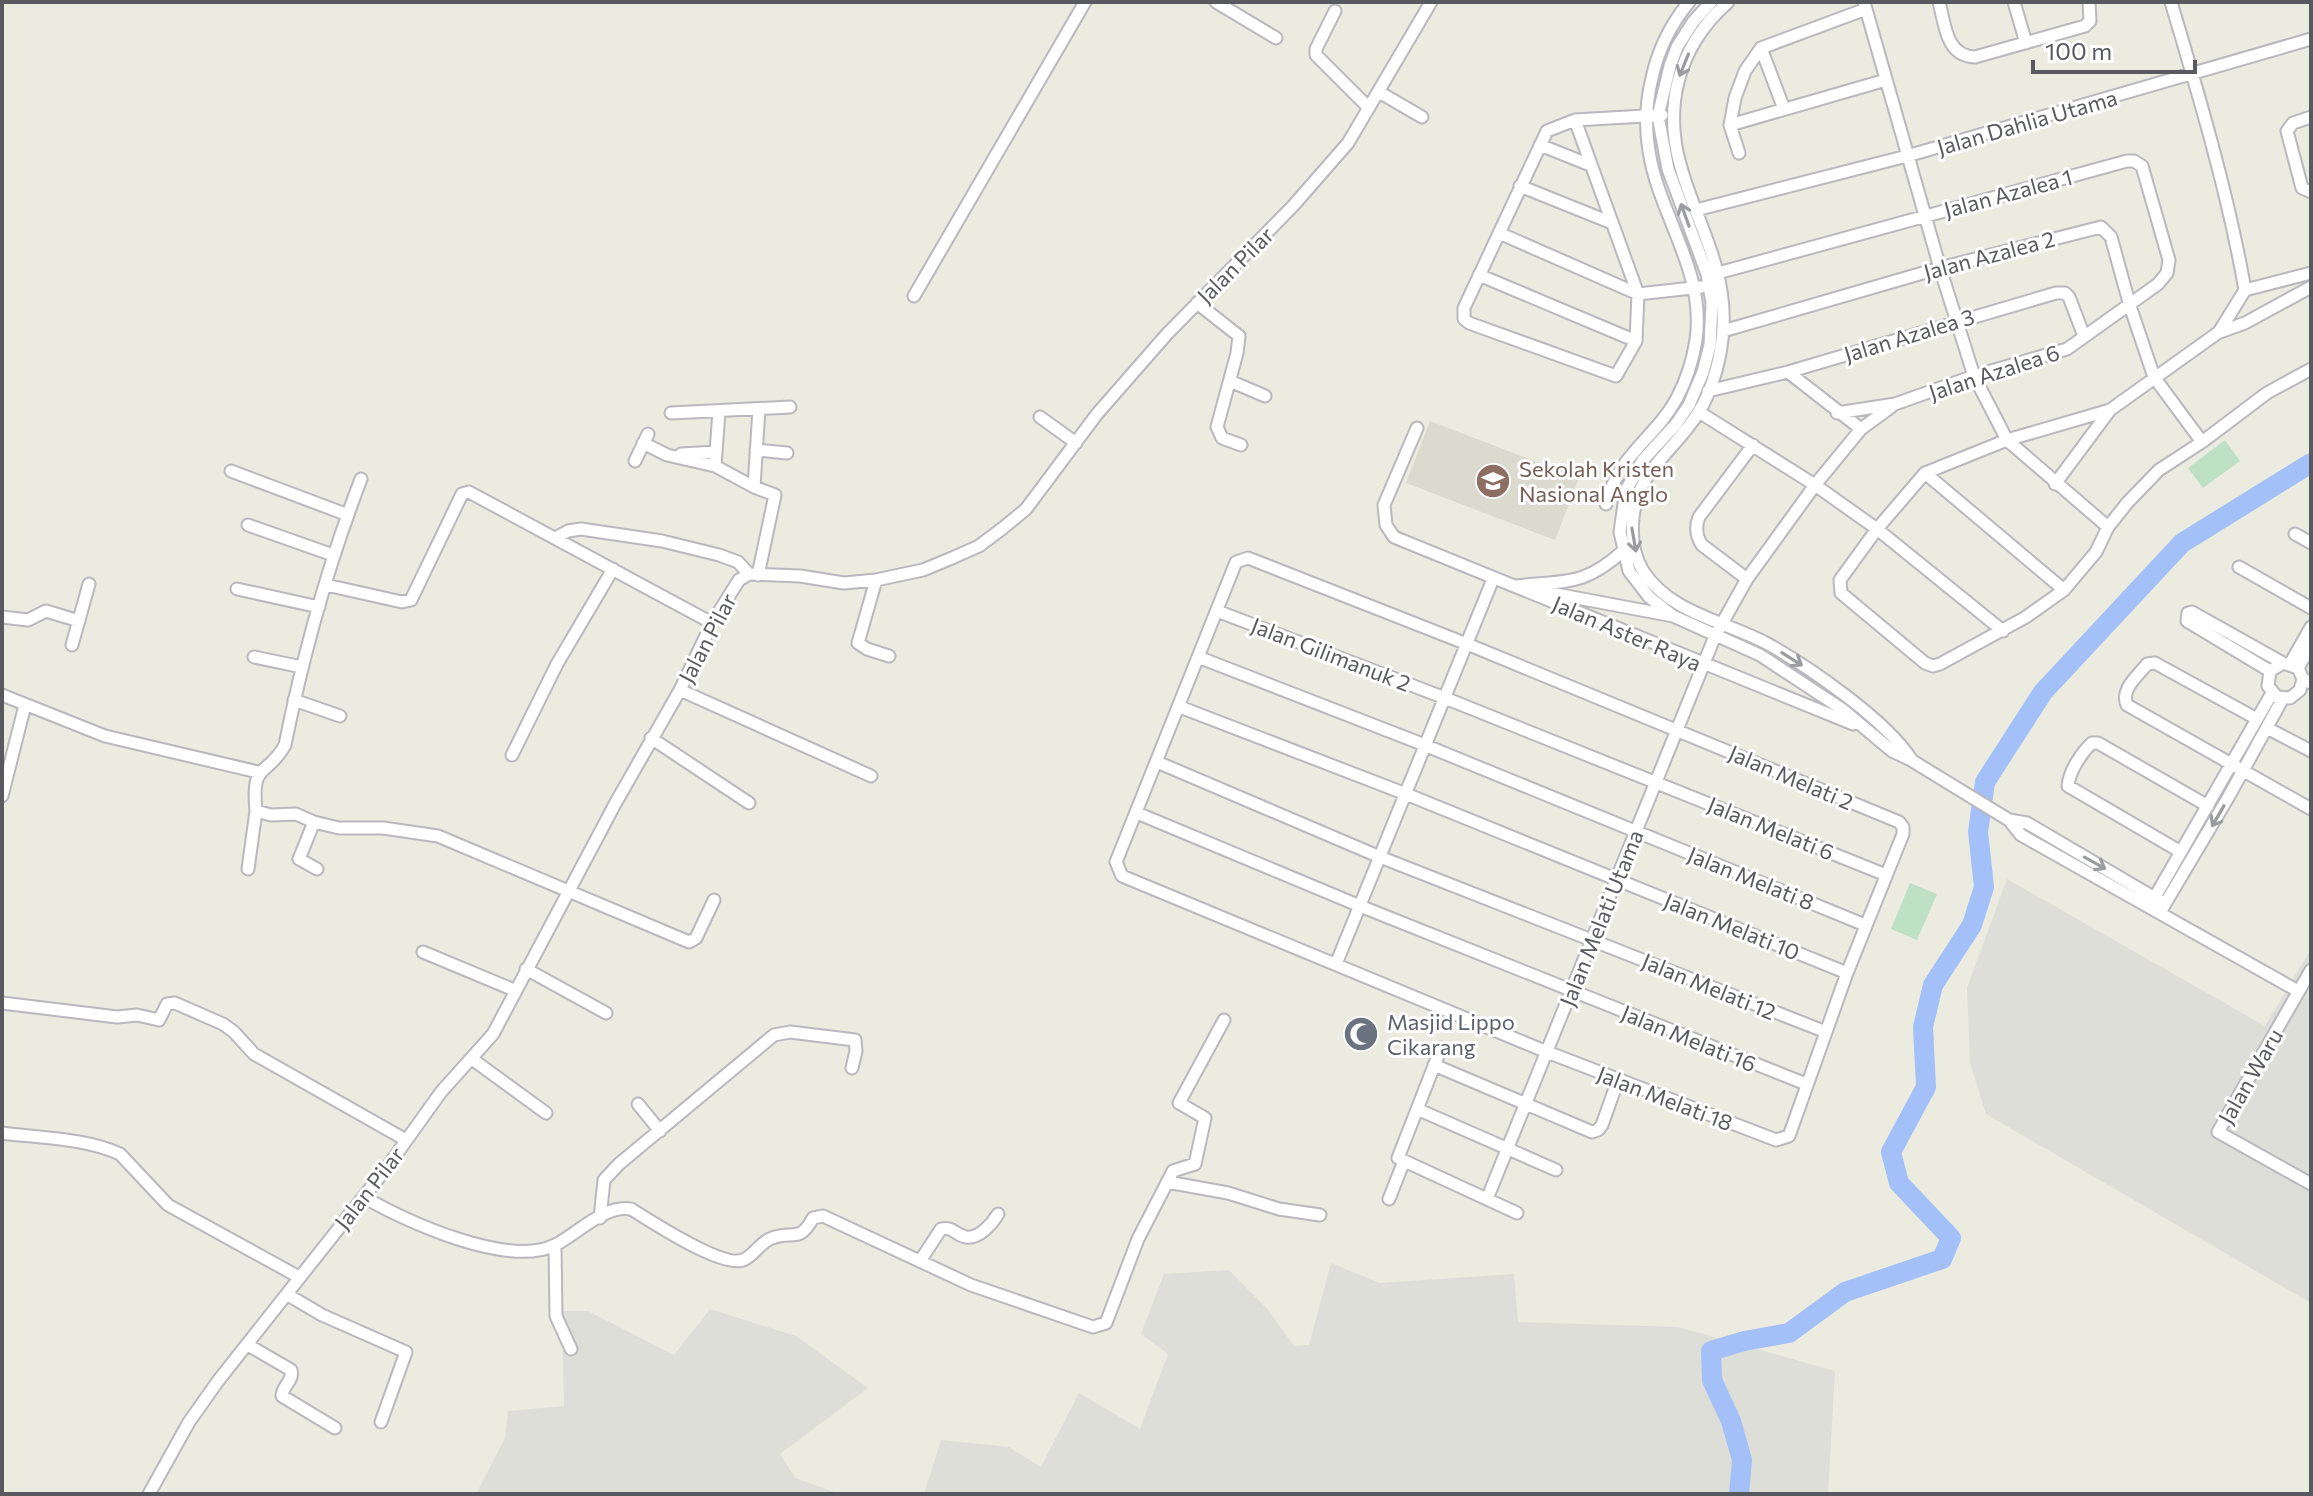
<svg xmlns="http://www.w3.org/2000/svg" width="2313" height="1496" font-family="Commissioner,sans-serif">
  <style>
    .industrial { fill: #deded8 }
    .education { fill: #dadace }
    .green { fill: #bee1c6 }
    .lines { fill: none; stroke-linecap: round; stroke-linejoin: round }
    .river { stroke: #a3c0f8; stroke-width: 20 }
    .minor-casing { stroke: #b8b8be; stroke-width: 15 }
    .minor { stroke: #fff; stroke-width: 11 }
    .oneway { stroke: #9b9ca0 }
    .labels { text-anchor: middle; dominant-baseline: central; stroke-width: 6; stroke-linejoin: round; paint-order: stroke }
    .street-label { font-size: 22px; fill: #595a60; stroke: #fff }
    .education-label { font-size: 22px; fill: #785e54; stroke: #fff; text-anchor: start }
    .worship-label { font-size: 22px; fill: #5b616d; stroke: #fff; text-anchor: start }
  </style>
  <rect width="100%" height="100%" fill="#ebebe0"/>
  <path class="industrial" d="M2007,879L2265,1026L2311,949V1303L1986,1114L1970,1063L1967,988Z
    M1331,1263L1380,1283L1514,1274L1518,1322L1678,1327L1835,1371L1828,1494H924L941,1440L1009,1447L1041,1467L1079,1393L1140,1429L1168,1354L1141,1334L1164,1274L1229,1270L1268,1310L1294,1346L1309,1345Z
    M710,1309L796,1336L868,1388L780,1454L795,1478L840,1494H476L505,1438L508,1411L564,1406L562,1311H588L674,1355Z"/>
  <path class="education" d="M1430,421L1579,478L1555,540L1406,483Z"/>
  <path class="green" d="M2225,440L2240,461L2203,488L2188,468Z
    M1910,883L1937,894L1917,940L1891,929Z"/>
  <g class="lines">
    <path class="river" d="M1739,1494L1742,1460L1731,1421L1712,1380L1711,1351L1744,1341L1789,1333L1845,1292L1942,1259L1951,1238L1899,1183L1891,1152L1926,1087L1923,1027L1933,985L1972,925L1984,887L1978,832L1985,782L2043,692L2182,543L2311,463"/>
    <g class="minor-casing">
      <path id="minor" d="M1216,2L1276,38
        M1711,2L1693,22L1677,47L1670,66L1658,116L1668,169L1707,274L1712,303L1710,345L1703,372L1689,405L1676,424L1643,460L1626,490L1620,532L1629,571L1649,597L1673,616L1760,655L1842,709L1892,751L1911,760L2009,820L2027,823L2165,904
        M1728,2C1703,24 1686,50 1678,82C1655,174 1728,237 1723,327C1722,354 1713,390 1698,413C1674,452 1638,469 1633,518C1631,536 1634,556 1643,571C1670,613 1724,621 1766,643C1808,666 1886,720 1911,759
        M1864,2L1940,268L1974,376L2007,440L2108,527
        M1939,2C1945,25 1946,56 1975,57L2085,26L2090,21L2089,2
        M2014,2L2026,43
        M2171,2C2199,96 2228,193 2245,290
        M1335,11L1316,49V55L1369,108
        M1761,48L1784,109
        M1379,92L1422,117
        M2311,117L2293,123L2287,131L2302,188L2311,192
        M1575,120L1638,294L1636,341L1616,376L1469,323L1464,319V308L1547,131L1575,120L1662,115
        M1730,125L1886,80
        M1540,145L1590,165
        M1739,153L1730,125L1735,98L1745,71L1761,48L1866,9
        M1520,186L1612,223
        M1696,210L1907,156L2311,39
        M1499,233L1638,294L1701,287
        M1718,273L2127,161H2134L2142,166L2169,260L2167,273L2158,284L2067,349L1974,376L1895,404L1837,413
        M1479,275L1636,341
        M2245,290L2219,332L2110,410L2007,440L1925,473L1877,529L1840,580L1841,593L1925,663L1933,666L1940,664L2026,617L2064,590L2096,552L2108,527L2128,502L2159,470L2202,442L2267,393L2311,369
        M2245,290L2311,273
        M914,296L1085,2
        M1197,303L1239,336L1237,353L1217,427L1222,438L1241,445
        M1723,331L1940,268L2101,227L2111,237L2130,306L2154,377L2202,442
        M2220,332L2245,323L2311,287
        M1788,372L1861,429
        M1230,381L1265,396
        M1708,391L1788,372L2056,293H2065L2069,297L2084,336
        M1699,412L1815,485L1877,529L2003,631
        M671,413L790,407
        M1040,417L1076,443
        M1417,428L1384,505L1386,525L1394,537L1853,724
        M643,443L667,455L715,466L754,487L775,495L758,575
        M756,450L787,453
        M681,454L716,452
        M635,461L648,434
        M715,466L719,411
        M231,471L348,515
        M1925,473L2064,590
        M361,479C328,565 303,655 285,745C267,778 251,760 256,811L271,815L296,814L314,822L339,828H383L438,836L689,942L696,938L714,900
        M2055,484L2110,410
        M754,487L759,409
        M1606,504C1620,452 1655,439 1677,398C1686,381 1693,359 1696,340C1706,271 1659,216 1649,151C1645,127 1646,102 1652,78C1658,50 1671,24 1689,2
        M248,525L333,555
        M2295,534L2311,543
        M555,538L568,531L581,529L662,541L719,555L738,562L749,574
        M1248,558L1467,644L1899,822L1903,827V834L1847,973L1789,1136L1776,1140L1547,1052L1122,876L1116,862L1236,562Z
        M2239,567L2311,608
        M1747,579L1702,545C1696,536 1695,527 1699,517L1753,445
        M876,580L858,643L867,649L889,656
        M326,585L402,602L411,600L462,494L469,492L712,623
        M1516,586C1566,580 1583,587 1623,551
        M237,589L319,607
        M1540,591L1673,616
        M1217,611L1445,698L1886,875
        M2,617L28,620L46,611L79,621
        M72,645L89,584
        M254,657L302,667
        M1198,657L1417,742L1865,925
        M2290,664L2311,627
        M2298,668L2311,645
        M2270,671L2187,621L2188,613L2192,612L2283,663
        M2303,679L2300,690L2290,698L2277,697L2268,686L2270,671L2283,663L2298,668L2303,679L2311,683
        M680,690L871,776
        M2,695L105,736L258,772
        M294,700L340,716
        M1180,707L1406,794L1847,973
        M2257,719L2155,663L2147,664C2138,676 2120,689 2127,705L2311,809
        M2267,728L2311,751
        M651,738L749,803
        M512,755L557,664L613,569
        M1157,762L1380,857L1826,1032
        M2,796L25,705
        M1137,813L1360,906L1806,1084
        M2009,820L2021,835L2298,991
        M314,822L299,859L317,869
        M2181,852L2068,786C2069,772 2081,753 2092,743H2098L2208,806
        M248,869L256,811
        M2151,904L2272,693
        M2162,909L2229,796L2283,698
        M423,952L514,990
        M1336,964L1493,579
        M526,969L606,1013
        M2311,970L2218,1132L2311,1184
        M2,1003L117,1017L137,1015L159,1020L167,1004L175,1003L223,1024L234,1032L254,1054L406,1140
        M1441,1048L1398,1158L1517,1213
        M472,1059L546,1113
        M1434,1065L1592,1132L1598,1130L1602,1125L1618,1080
        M638,1104L660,1131
        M1417,1109L1556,1170
        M2,1133C40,1138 85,1138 120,1154L168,1205L299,1277
        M1167,1182L1228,1193L1279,1209L1320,1215
        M364,1197C406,1222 509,1268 555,1245C577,1234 605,1204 631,1209C651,1221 721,1268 743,1260C754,1256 760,1242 772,1238C793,1230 799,1244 813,1218L823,1216L971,1285L1093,1327L1106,1323L1138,1239L1173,1171L1195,1164L1205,1118L1179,1103L1224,1020
        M1389,1199L1404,1161
        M1487,1199L1715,636L1747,579L1815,485L1861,429L1891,407
        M600,1218L604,1180L619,1164L774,1035L790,1032L855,1040L856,1051L852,1068
        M555,1246L556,1316L571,1349
        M920,1261L941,1229C953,1226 955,1235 966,1237C979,1239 992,1224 998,1214
        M288,1295L322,1315L406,1352L381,1422
        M248,1345L291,1370C294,1381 282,1386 282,1396L335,1428
        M149,1494L189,1422L218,1381L388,1166L441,1092L493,1034L615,804L680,690L712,623L739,580L749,574L800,576L844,583L876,580L923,570L952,558L979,546L1003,528L1026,509L1097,414L1167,334L1293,206L1348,143L1431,2"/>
    </g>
    <use href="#minor" class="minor"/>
  </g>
  <defs><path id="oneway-shaft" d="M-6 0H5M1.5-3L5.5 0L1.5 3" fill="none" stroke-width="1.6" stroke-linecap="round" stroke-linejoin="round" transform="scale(2)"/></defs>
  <g class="oneway">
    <use href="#oneway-shaft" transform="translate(1684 65) rotate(112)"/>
    <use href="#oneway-shaft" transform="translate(1685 215) rotate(-110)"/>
    <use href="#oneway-shaft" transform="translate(1634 540) rotate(80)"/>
    <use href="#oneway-shaft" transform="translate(1792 659) rotate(32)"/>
    <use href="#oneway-shaft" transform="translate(2218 816) rotate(120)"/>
    <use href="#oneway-shaft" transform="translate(2095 863) rotate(29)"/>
  </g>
  <defs>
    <g id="school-disc" transform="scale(1.8)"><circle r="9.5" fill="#8d6e63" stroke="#fff"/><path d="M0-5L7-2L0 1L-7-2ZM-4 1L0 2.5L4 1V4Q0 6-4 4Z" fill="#fff"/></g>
    <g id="mosque-disc" transform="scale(1.8)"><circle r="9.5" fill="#6b7280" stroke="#fff"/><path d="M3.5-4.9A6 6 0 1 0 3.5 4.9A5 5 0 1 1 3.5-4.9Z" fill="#fff"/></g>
  </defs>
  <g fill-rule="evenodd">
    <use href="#school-disc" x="1493" y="481"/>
    <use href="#mosque-disc" x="1361" y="1034"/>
  </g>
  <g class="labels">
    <g class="street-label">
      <text transform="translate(2027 122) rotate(-16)">Jalan Dahlia Utama</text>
      <text transform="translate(2008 193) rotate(-15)">Jalan Azalea 1</text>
      <text transform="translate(1989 255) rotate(-15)">Jalan Azalea 2</text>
      <text transform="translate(1235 265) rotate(-45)">Jalan Pilar</text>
      <text transform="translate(1909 335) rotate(-17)">Jalan Azalea 3</text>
      <text transform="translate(1994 372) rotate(-18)">Jalan Azalea 6</text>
      <text transform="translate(1627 633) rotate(23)">Jalan Aster Raya</text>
      <text transform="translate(707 638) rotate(-62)">Jalan Pilar</text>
      <text transform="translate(1331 654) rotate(21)">Jalan Gilimanuk 2</text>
      <text transform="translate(1791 777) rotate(23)">Jalan Melati 2</text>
      <text transform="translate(1771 828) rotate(22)">Jalan Melati 6</text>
      <text transform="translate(1751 878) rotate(22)">Jalan Melati 8</text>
      <text transform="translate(1601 918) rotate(-68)">Jalan Melati Utama</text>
      <text transform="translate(1732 926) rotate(22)">Jalan Melati 10</text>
      <text transform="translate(1709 986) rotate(22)">Jalan Melati 12</text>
      <text transform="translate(1689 1038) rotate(22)">Jalan Melati 16</text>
      <text transform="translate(2250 1076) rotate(-60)">Jalan Waru</text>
      <text transform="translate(1665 1098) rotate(21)">Jalan Melati 18</text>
      <text transform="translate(369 1188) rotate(-52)">Jalan Pilar</text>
    </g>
    <g class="education-label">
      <text x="1519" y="468">Sekolah Kristen<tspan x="1519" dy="25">Nasional Anglo</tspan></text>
    </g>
    <g class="worship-label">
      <text x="1387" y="1021">Masjid Lippo<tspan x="1387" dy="25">Cikarang</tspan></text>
    </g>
  </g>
  <rect width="2313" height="1496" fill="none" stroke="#595a60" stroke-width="8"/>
  <path d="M2033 60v12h162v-12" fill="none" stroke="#595a60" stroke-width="4"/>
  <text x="2045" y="60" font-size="24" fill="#595a60" stroke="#ffffff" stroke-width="6" paint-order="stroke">100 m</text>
</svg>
